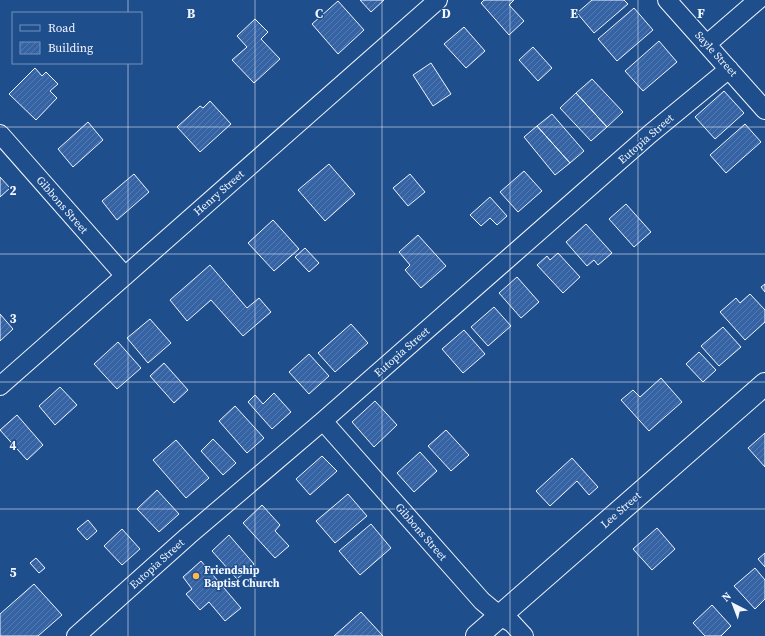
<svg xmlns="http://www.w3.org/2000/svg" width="765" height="636" font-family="'Source Serif 4',serif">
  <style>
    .building { fill: url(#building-hatch); stroke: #f2f6ff }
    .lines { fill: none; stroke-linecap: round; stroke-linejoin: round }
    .minor-casing { stroke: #f2f6ff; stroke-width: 20 }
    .major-casing { stroke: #f2f6ff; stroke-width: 24 }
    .minor { stroke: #1f4e8c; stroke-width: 18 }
    .major { stroke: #1f4e8c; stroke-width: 22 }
    .grid { fill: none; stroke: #f2f6ff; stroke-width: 1; stroke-opacity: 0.55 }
    .poi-dot { fill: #ffb74d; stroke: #1f4e8c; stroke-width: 1.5 }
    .labels { text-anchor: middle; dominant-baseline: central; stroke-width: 3; stroke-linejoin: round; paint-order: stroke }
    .street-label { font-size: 11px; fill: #f2f6ff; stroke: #1f4e8c }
    .poi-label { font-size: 11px; font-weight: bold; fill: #f2f6ff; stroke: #1f4e8c; text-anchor: start }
    .grid-label { font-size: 13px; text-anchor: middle; font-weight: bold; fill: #f2f6ff; stroke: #1f4e8c; stroke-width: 3; stroke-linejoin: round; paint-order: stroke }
  </style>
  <defs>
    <pattern id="building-hatch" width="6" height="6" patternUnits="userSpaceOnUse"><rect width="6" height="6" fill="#3563a3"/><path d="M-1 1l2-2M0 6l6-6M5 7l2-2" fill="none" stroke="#537ab1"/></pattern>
  </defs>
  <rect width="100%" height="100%" fill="#1f4e8c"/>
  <path class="building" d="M360,0H384L371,12Z
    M484,0H514L509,5L524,21L509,35L481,3Z
    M592,0H624L628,4L594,33L577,13Z
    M338,1L364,30L338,54L312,24Z
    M634,8L653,30L617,61L598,39Z
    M255,19L268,32L261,39L280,59L254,83L232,60L247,47L237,36Z
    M464,27L485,51L466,68L444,44Z
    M659,41L677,62L643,91L625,71Z
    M533,47L552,68L538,81L519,60Z
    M431,63L451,94L433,106L413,75Z
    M35,68L42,76L46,72L58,84L50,91L57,98L36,120L9,94Z
    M592,79L623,112L607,127L576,93Z
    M724,91L744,113L715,139L695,117Z
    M576,93L607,127L591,141L560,108Z
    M210,101L231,124L200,152L177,127L200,106L203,108Z
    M552,114L584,151L570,163L537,126Z
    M88,122L103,140L73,167L58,149Z
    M745,124L761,142L726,173L710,155Z
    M537,126L570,163L555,175L524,137Z
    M329,164L355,194L325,221L298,190Z
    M524,171L542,191L518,212L500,192Z
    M134,174L149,192L117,220L102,201Z
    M410,174L425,192L408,206L393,188Z
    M0,177L10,188L0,197Z
    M490,197L507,216L497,225L490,218L481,226L470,215Z
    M626,204L651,232L634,247L609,219Z
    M273,220L299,249L274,271L248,243Z
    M586,224L612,253L598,265L594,260L587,266L566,242Z
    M418,235L446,266L421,288L405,270L410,265L399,252Z
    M305,248L319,263L309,272L295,257Z
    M558,253L580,277L563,293L537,265L547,256L550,260Z
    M210,265L247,308L259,298L271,312L243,336L211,300L187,321L170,300Z
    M517,277L539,302L521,318L499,293Z
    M765,284V292L761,287Z
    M750,294L765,310V322L745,340L720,312L736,298L740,303Z
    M494,307L511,326L488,346L471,327Z
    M0,314L13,329L0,341Z
    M150,319L171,343L148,363L127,338Z
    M351,324L368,343L335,372L318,353Z
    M723,327L741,347L719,366L701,346Z
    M464,330L485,354L463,373L442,349Z
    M118,342L141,368L117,389L94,364Z
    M699,352L716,370L703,382L686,364Z
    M309,354L329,376L309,394L289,372Z
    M164,363L188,390L174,403L150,376Z
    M661,378L682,402L649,431L621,400L633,390L640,397Z
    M60,387L77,405L55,425L39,406Z
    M274,393L291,412L272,429L248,402L255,395L263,404Z
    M375,401L397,425L374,447L352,422Z
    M235,406L264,438L247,453L219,421Z
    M17,415L43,445L27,460L0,430Z
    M446,430L469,455L451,471L428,446Z
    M765,433V467L748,448Z
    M213,439L236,463L223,475L201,451Z
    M176,440L209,478L186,498L153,460Z
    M420,452L437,471L414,492L397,473Z
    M322,456L337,471L310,495L296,479Z
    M572,458L598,487L589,495L577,481L550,506L536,491Z
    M157,490L179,514L159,532L137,509Z
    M348,494L367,516L335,543L316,521Z
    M262,505L280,525L275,531L289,546L275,558L243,523Z
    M88,520L97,531L87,540L77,529Z
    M371,524L391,548L360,575L339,551Z
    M657,528L675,549L652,570L633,549Z
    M122,529L140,549L122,565L104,546Z
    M229,535L254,564L237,579L212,551Z
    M765,553V567L758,559Z
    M36,558L45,568L39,573L30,563Z
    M201,561L241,608L225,621L209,602L200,610L186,594L192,589L183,577Z
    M755,568L765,580V599L755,609L734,586Z
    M34,584L62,615L38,636H0V614Z
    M712,605L731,626L721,636H705L693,623Z
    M361,612L383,636H334Z"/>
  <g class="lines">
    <g class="minor-casing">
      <path id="minor" d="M667,0L765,110
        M707,44L758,0
        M0,134L125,276
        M0,386L438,0
        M323,421L482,601L500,616L512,623L524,636
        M76,636L188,536L323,421L650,134L729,69"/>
    </g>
    <g class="major-casing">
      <path id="major" d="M477,636L765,384"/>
    </g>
    <use href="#minor" class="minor"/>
    <use href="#major" class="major"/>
  </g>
  <path class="grid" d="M128,0V13M255,0V636M382,0V636M510,0V636M638,0V636M128,63V636M0,127H765M0,254H765M0,382H765M0,509H765"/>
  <circle class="poi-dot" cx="196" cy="576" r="4"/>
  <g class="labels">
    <g class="street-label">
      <text transform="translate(716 54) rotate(48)">Sayle Street</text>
      <text transform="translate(646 139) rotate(-41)">Eutopia Street</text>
      <text transform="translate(219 193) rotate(-41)">Henry Street</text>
      <text transform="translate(62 205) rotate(49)">Gibbons Street</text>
      <text transform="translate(402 352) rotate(-41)">Eutopia Street</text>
      <text transform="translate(621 510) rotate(-41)">Lee Street</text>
      <text transform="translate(421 532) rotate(49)">Gibbons Street</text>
      <text transform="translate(157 564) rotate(-42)">Eutopia Street</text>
    </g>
    <g class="poi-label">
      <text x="204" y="570">Friendship<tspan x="204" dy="13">Baptist Church</tspan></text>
    </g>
  </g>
  <g class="grid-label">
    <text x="191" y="18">B</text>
    <text x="319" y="18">C</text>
    <text x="446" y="18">D</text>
    <text x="574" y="18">E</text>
    <text x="701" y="18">F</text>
    <text x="13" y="195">2</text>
    <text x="13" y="323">3</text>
    <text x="13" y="450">4</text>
    <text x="13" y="577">5</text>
  </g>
  <rect x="12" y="12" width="130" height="52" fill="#1f4e8c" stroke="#7391ba"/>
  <rect x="20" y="25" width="20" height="6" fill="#1f4e8c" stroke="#7391ba"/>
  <text x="48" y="32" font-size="12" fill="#f2f6ff">Road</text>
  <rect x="20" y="42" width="20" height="12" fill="url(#building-hatch)" stroke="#7391ba"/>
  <text x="48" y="52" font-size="12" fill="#f2f6ff">Building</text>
  <g transform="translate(733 604) rotate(318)" stroke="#1f4e8c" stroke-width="3" paint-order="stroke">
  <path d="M0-3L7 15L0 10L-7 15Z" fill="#f2f6ff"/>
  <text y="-6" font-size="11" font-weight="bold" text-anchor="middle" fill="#f2f6ff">N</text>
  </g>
</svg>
